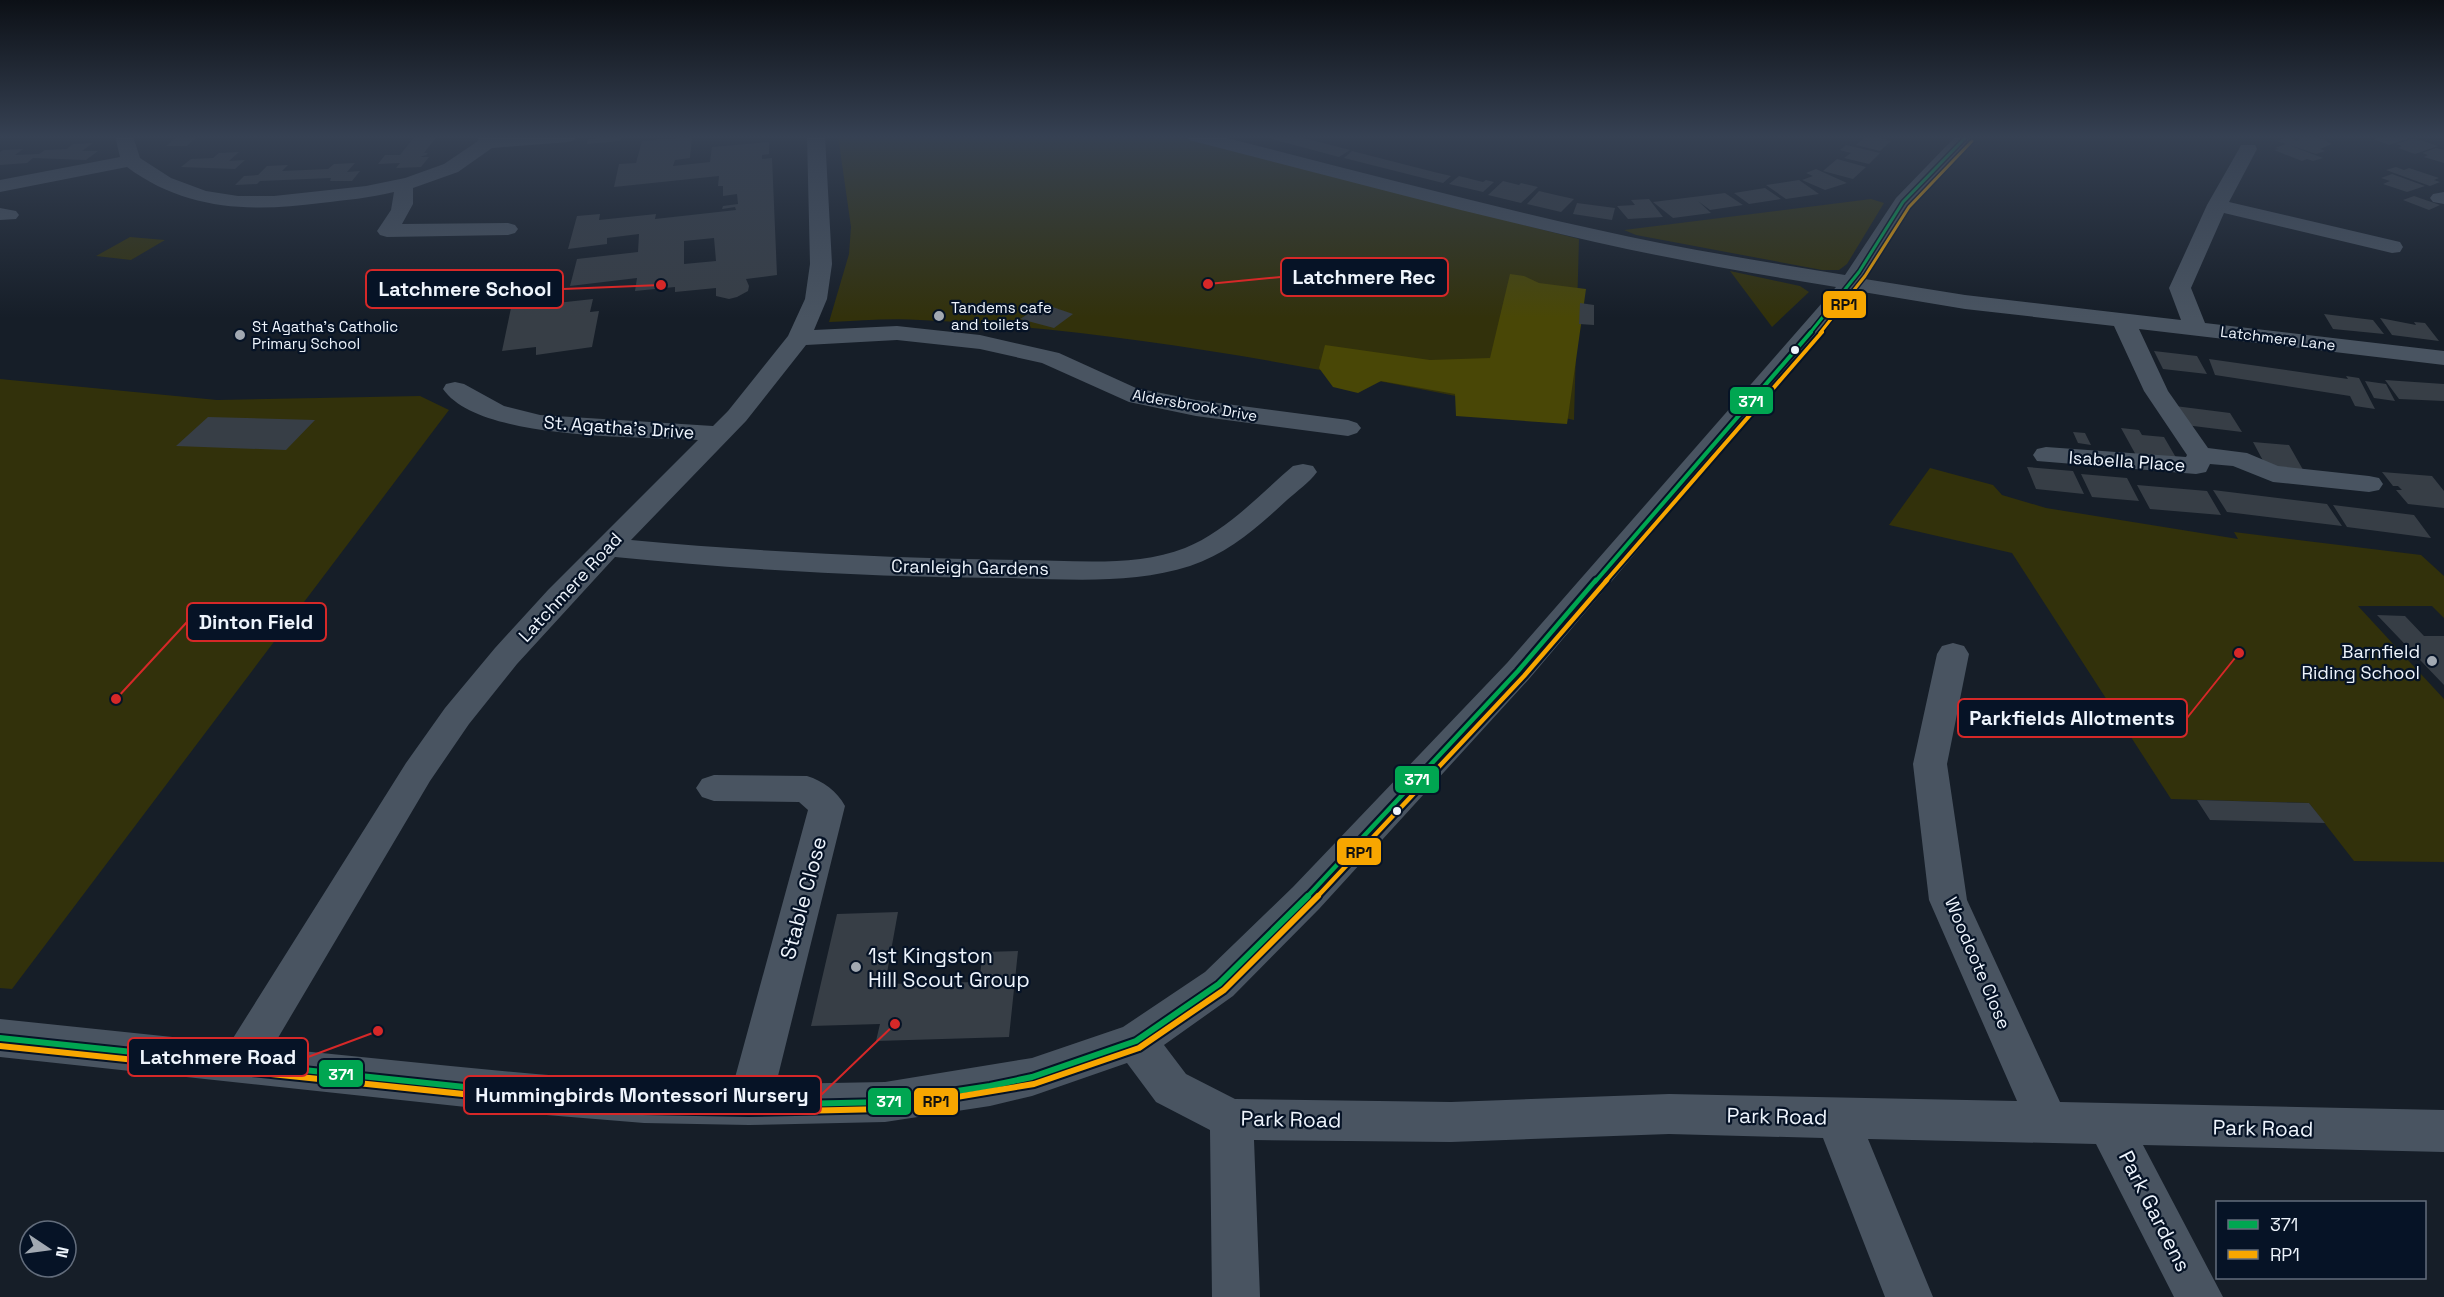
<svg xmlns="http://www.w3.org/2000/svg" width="2444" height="1297" font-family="'Space Grotesk',sans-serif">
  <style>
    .green { fill: #32310b }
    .forest { fill: #494706 }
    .building { fill: #373e46; fill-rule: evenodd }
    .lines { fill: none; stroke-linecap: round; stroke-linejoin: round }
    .minor { fill: #495461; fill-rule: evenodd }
    .bus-1-far3-casing { stroke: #061326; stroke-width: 6 }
    .bus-1-far2-casing { stroke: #061326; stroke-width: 8 }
    .bus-1-far1-casing { stroke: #061326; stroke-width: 9 }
    .bus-1-casing { stroke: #061326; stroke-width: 10 }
    .bus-2-far3-casing { stroke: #061326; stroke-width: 6 }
    .bus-2-far2-casing { stroke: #061326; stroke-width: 8 }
    .bus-2-far1-casing { stroke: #061326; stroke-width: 9 }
    .bus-2-casing { stroke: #061326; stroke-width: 10 }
    .bus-1-far3 { stroke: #00a651; stroke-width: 3 }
    .bus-1-far2 { stroke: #00a651; stroke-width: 4 }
    .bus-1-far1 { stroke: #00a651; stroke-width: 4.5 }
    .bus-1 { stroke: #00a651; stroke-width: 6 }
    .bus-2-far3 { stroke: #f7a600; stroke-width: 3 }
    .bus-2-far2 { stroke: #f7a600; stroke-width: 4 }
    .bus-2-far1 { stroke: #f7a600; stroke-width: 4.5 }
    .bus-2 { stroke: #f7a600; stroke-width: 6 }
    .poi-dot { fill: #a2a9b2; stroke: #061326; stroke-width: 2 }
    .bus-dot { fill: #eef4fc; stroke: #061326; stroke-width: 2 }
    .labels { text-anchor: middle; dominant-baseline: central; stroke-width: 4.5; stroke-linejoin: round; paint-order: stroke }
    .far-poi-label { font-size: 15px; fill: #eef4fc; stroke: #061326; text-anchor: start }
    .far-street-label { font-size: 15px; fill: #eef4fc; stroke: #061326 }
    .street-label { font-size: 18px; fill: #eef4fc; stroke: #061326 }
    .poi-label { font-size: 18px; fill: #eef4fc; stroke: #061326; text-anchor: end }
    .near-street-label { font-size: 21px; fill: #eef4fc; stroke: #061326 }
    .near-poi-label { font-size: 21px; fill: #eef4fc; stroke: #061326; text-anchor: start }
    .leader { fill: none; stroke: #d62828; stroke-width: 2 }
    .callout-dot { fill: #d62828; stroke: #061326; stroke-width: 2 }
    .callout { fill: #061326; stroke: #d62828; stroke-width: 2 }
    .callout-label { font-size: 20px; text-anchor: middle; font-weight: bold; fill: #eef4fc }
    .line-badge { stroke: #061326; stroke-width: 2 }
    .badge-label { font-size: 16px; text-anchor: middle; font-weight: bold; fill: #fff }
    .pale-badge-label { font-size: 16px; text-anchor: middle; font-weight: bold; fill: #111 }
  </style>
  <rect width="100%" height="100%" fill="#161e28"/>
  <path class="green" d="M838,136H1176L1579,239L1574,420C1358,376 1140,330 920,320C890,318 859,321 829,322L849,254L851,227Z
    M1871,199L1884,203L1847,264L1839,270H1822L1636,235L1624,230Z
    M130,237L165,240L131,260L96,256Z
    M1730,271L1800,286L1809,292L1772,327Z
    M0,379L217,400L420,396L449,410L12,989L0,988Z
    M1930,468L1993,485L2002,495L2046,508L2238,539L2234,532L2421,555L2444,576V618L2432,606H2358L2444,699V862L2354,861L2309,803L2171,799L2012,553L1889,525Z"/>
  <path class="forest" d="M1510,274L1524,276L1539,283L1586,289L1567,424L1456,416L1455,394L1381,381L1358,393L1333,387L1319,368L1325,345L1430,360L1490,358Z"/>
  <path class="building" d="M178,136H198L187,146H166Z
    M415,136H437L424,153H428L426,155L420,157H429L421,167L396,168L400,163L378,164L385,155H400Z
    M622,136L620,141L587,144L588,139Z
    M1261,136H1296L1350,150L1339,157Z
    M1866,136H1874L1891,141L1880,151L1856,145Z
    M2293,136H2316L2332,144L2322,148L2320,149L2325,151L2316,154L2277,141L2287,137L2297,141L2301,139Z
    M2373,136H2414V137L2389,145L2373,139L2376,138Z
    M692,137L690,158L675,160L673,166L710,162L712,147L769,142V154L762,155V159L772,158L777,275L746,279L749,286L748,291L737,297L729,299L716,296V288L675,292V287L635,291L637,278L570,286L577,259L638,252L639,234L607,238V244L568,249L577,216L600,214L599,220L656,214L655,219L736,210L735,207L722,209L723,206L738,204L737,194L723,196V186H718L719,176L614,187L619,164L636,163L642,141ZM714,238L716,261L684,264V241Z
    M2411,139L2420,140L2438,146L2415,154L2398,148L2402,146L2396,144Z
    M93,143L82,151H98L86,160L33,158L27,163L0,165V152L3,150L23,149L15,155L39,154L45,150L67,149L73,144Z
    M2286,144L2323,158L2313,161L2307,159L2302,161L2274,150L2279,149L2275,148Z
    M1846,145L1880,153L1869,164L1844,158L1851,153L1840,150Z
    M2436,148L2444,150V163L2424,157L2428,155L2422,153Z
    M1352,151L1434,172L1451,176L1443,183L1344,158Z
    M239,152L229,161L245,160L235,169L181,167L191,159L213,158L219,153Z
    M1837,159L1866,167L1853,179L1823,171Z
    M355,163L347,172L360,171L352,181H330L331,178L260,181L257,184L235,185L244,176L258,175L267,166L288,165L282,171L328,169L334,164Z
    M2396,167L2404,170L2409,168L2439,178L2434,180L2440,182L2430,186L2386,170Z
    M1816,169L1847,183L1825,190L1802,180L1813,176L1806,173Z
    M2392,174L2425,186L2407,192L2383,184L2390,181L2381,178Z
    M1459,176L1483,182L1486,180L1494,182L1483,192L1449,184Z
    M1799,180L1819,194L1786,199L1766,185Z
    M1503,181L1519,185L1521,183L1538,187L1521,203L1488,195Z
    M1765,188L1781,199L1749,204L1734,193Z
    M1539,191L1556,195L1574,199L1561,212L1527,204Z
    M1725,193L1743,205L1710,210L1698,201L1711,213L1673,218L1653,202Z
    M2414,196L2440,205L2429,210L2403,200Z
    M1649,199L1663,217L1628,219L1617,206L1635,205L1631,200Z
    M1577,203L1615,208L1612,220L1573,214Z
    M593,299L590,312L599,311L592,347L536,355V347L502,351L511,308Z
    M1580,303L1594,305V325L1579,324Z
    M1044,304L1073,314L1054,328L1020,319Z
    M2324,314L2373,320L2384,334L2333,329Z
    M2380,318L2416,325L2414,322L2425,323L2439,341L2392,335Z
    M2154,351L2197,356L2207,374L2163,369Z
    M2209,359L2348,379L2346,376L2359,378L2375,409L2355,406L2350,396L2215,375Z
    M2385,380L2444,384V401L2399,399Z
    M2365,381L2386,384L2395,401L2374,398Z
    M2175,406L2230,413L2242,432L2185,425Z
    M208,417L315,420L286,450L176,446Z
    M2121,428L2139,430L2142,435L2164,437L2178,461L2137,457Z
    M2073,432L2085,433L2091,445L2078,443Z
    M2253,442L2289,445L2306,475L2268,470Z
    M2027,467L2073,471L2084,494L2036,489Z
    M2382,472L2432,476L2444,491V508L2408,504L2396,490H2402L2398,486H2393Z
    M2081,474L2127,478L2139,501L2092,497Z
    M2137,485L2207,491L2221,515L2150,509Z
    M2213,490L2327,504L2342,526L2227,512Z
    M2333,505L2414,515L2431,538L2347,527Z
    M2377,615L2405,616L2424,636H2444V685Z
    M2197,800L2309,803L2325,823L2210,820Z
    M898,912L885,984L979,982L983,952L1018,951L1009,1037L876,1041L880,1024L811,1026L837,914Z"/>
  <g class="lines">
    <path class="minor" d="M115,136H133L140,158L171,178L206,191L238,196H274L366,186L405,178L444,164L478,141V136H577L575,140L568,142L492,148L458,172L413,188V204L402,224L508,223L515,225L518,229L515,233L508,235L387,237L380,235L377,231L391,210L394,192C370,198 346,200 321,203C252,212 186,211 127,167L0,192V180L120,157Z
      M807,136H825L832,264L827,299L814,330L897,326L980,335L1059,353L1136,388L1196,400L1348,420L1357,423L1361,428L1357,433L1348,436L1196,416L1129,402L1042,363L980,349L897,340L806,345L746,421L631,540C760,552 889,558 1018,560C1071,560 1134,568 1185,548C1227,531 1259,495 1293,466L1303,464L1313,466L1317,472C1309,483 1297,491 1287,500C1258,527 1229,553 1190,566C1131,585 1066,579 1005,578C875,577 745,570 615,557L517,664L469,724L430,781L272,1048C426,1063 579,1082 733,1085L808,810L799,802L714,801L702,797L696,788L702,779L714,775L807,776C823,781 837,791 845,806L776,1084L885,1082L1032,1058L1123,1027L1205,972L1293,887L1507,663L1836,287C1756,274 1675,260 1595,242C1459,211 1324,175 1189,140L1187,136H1219C1344,168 1468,201 1594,229C1677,248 1761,261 1845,275L1896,198L1956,136H1976L1911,205L1865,279L1965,295L2181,320L2169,288L2207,205L2239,149L2241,145H2255L2257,149L2229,202L2400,242L2403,247L2400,252L2392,253L2224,213L2191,288L2205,323L2444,351V365L2139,329L2168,391L2208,448L2247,453L2278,466L2369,476L2379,478L2383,484L2379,490L2369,492L2273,482L2233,466L2210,464L2206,472L2196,474L2037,461L2033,455L2037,449L2046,447L2186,457L2187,455L2144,391L2114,326L1965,309L1857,291L1529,679L1319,909L1233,996L1164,1045L1186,1074L1235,1099L1451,1102L1669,1094L2017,1101L1929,900L1913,764L1937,654L1942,646L1953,643L1964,646L1969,654L1947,764L1967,900L2060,1102L2444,1110V1152L2143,1145L2223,1297H2174L2096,1144L1868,1139L1933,1297H1885L1823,1138L1669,1134L1451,1142L1254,1140L1260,1297H1212L1210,1130L1156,1102L1127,1063L1032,1096L990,1106L885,1122L749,1125L644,1123L522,1113L0,1057V1019L230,1043L406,763L445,708L495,648L548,590L698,440C639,436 479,441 443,389L446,384L455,382L464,384L504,406L540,415L713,426L728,411L788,336L805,299L810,264Z
      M2444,192V204L2433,202L2430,198L2433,194Z
      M0,208L16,211L19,215L16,219L0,220Z"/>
    <g class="bus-1-far3-casing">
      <path id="bus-1-far3" d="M1810,333L1859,272L1903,202L1967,136"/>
    </g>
    <g class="bus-1-far2-casing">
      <path id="bus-1-far2" d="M1595,582L1811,332"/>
    </g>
    <g class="bus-1-far1-casing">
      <path id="bus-1-far1" d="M1306,898L1518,671L1596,580"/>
    </g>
    <g class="bus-1-casing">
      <path id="bus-1" d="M0,1038L522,1093L644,1103L749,1105L885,1102L990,1086L1032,1077L1136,1041L1219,984L1308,896"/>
    </g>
    <g class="bus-2-far3-casing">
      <path id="bus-2-far3" d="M1820,333L1865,276L1909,207L1972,141"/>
    </g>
    <g class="bus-2-far2-casing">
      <path id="bus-2-far2" d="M1605,582L1822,332"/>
    </g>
    <g class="bus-2-far1-casing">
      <path id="bus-2-far1" d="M1316,898L1524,676L1607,580"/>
    </g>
    <g class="bus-2-casing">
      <path id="bus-2" d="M0,1046L521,1100L643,1110L749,1112L885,1109L1034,1084L1139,1048L1224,990L1318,896"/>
    </g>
    <use href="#bus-1-far3" class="bus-1-far3"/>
    <use href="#bus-1-far2" class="bus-1-far2"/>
    <use href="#bus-1-far1" class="bus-1-far1"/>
    <use href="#bus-1" class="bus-1"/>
    <use href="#bus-2-far3" class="bus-2-far3"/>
    <use href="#bus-2-far2" class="bus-2-far2"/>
    <use href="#bus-2-far1" class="bus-2-far1"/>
    <use href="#bus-2" class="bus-2"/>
  </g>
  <linearGradient id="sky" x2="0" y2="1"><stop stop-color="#0c1016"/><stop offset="0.43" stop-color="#364153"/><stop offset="1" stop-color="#364153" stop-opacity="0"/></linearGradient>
  <rect width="2444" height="318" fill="url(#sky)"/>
  <g class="poi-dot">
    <circle cx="939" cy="316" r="6"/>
    <circle cx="240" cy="335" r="6"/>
    <circle cx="2432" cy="661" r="6"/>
    <circle cx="856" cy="967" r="6"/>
  </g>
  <g class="bus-dot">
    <circle cx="1795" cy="350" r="5"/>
    <circle cx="1397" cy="811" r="5"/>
  </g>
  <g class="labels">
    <g class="far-poi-label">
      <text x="951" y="307">Tandems cafe<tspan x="951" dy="17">and toilets</tspan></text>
      <text x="252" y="326">St Agatha's Catholic<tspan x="252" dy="17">Primary School</tspan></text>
    </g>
    <g class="far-street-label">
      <text transform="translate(2278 338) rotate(7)">Latchmere Lane</text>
      <text transform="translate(1195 405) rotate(10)">Aldersbrook Drive</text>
    </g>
    <g class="street-label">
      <text transform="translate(619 427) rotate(4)">St. Agatha's Drive</text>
      <text transform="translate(2127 461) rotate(4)">Isabella Place</text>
      <text transform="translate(970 567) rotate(1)">Cranleigh Gardens</text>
      <text transform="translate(570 587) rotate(-47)">Latchmere Road</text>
      <text transform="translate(1978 963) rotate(67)">Woodcote Close</text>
    </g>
    <g class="poi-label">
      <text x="2420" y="651">Barnfield<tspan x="2420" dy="21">Riding School</tspan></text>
    </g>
    <g class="near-street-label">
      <text transform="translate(803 898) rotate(-75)">Stable Close</text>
      <text transform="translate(1777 1116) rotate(1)">Park Road</text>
      <text transform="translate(1291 1119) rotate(1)">Park Road</text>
      <text transform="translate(2263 1128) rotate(1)">Park Road</text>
      <text transform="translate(2155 1211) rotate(63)">Park Gardens</text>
    </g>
    <g class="near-poi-label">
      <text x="868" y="955">1st Kingston<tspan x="868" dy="24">Hill Scout Group</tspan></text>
    </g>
  </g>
  <path class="leader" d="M1208 284L1281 277M661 285L563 289M116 699L187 622M2239 653L2187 718M378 1031L308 1057M895 1024L821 1095"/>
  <g class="callout-dot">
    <circle cx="1208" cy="284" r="6"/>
    <circle cx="661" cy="285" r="6"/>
    <circle cx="116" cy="699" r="6"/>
    <circle cx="2239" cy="653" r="6"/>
    <circle cx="378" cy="1031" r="6"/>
    <circle cx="895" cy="1024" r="6"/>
  </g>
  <g class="callout">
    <rect x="1281" y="258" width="167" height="38" rx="6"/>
    <rect x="366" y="270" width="197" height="38" rx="6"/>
    <rect x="187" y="603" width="139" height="38" rx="6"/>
    <rect x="1958" y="699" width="229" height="38" rx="6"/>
    <rect x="128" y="1038" width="180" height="38" rx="6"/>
    <rect x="464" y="1076" width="357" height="38" rx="6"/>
  </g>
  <g class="callout-label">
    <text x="1364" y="284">Latchmere Rec</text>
    <text x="465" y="296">Latchmere School</text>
    <text x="256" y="629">Dinton Field</text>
    <text x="2072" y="725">Parkfields Allotments</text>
    <text x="218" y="1064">Latchmere Road</text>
    <text x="642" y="1102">Hummingbirds Montessori Nursery</text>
  </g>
  <g class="line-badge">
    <rect x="1822" y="290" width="45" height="29" rx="6" fill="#f7a600"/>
    <rect x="1729" y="386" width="45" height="29" rx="6" fill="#00a651"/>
    <rect x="1394" y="765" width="46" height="29" rx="6" fill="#00a651"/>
    <rect x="1336" y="837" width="46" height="29" rx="6" fill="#f7a600"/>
    <rect x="318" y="1059" width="46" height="29" rx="6" fill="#00a651"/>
    <rect x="913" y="1087" width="46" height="29" rx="6" fill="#f7a600"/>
    <rect x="867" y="1087" width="45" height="29" rx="6" fill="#00a651"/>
  </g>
  <g class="badge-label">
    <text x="1751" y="407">371</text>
    <text x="1417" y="785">371</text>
    <text x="341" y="1080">371</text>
    <text x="889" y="1107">371</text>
  </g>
  <g class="pale-badge-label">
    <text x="1844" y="310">RP1</text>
    <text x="1359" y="858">RP1</text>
    <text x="936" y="1107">RP1</text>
  </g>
  <rect x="2216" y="1201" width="210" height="78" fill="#061326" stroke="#636d7c" stroke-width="1.5"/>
  <rect x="2228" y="1220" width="30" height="9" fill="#00a651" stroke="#636d7c" stroke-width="1.5"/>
  <text x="2270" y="1231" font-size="18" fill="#eef4fc">371</text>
  <rect x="2228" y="1250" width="30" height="9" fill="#f7a600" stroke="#636d7c" stroke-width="1.5"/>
  <text x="2270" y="1261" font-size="18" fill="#eef4fc">RP1</text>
  <g transform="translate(48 1249) rotate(103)"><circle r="28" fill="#061326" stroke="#636d7c" stroke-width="1.5"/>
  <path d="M0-4.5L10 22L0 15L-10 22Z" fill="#a2a9b2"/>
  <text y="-9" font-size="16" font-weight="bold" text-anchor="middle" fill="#eef4fc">N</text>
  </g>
</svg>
